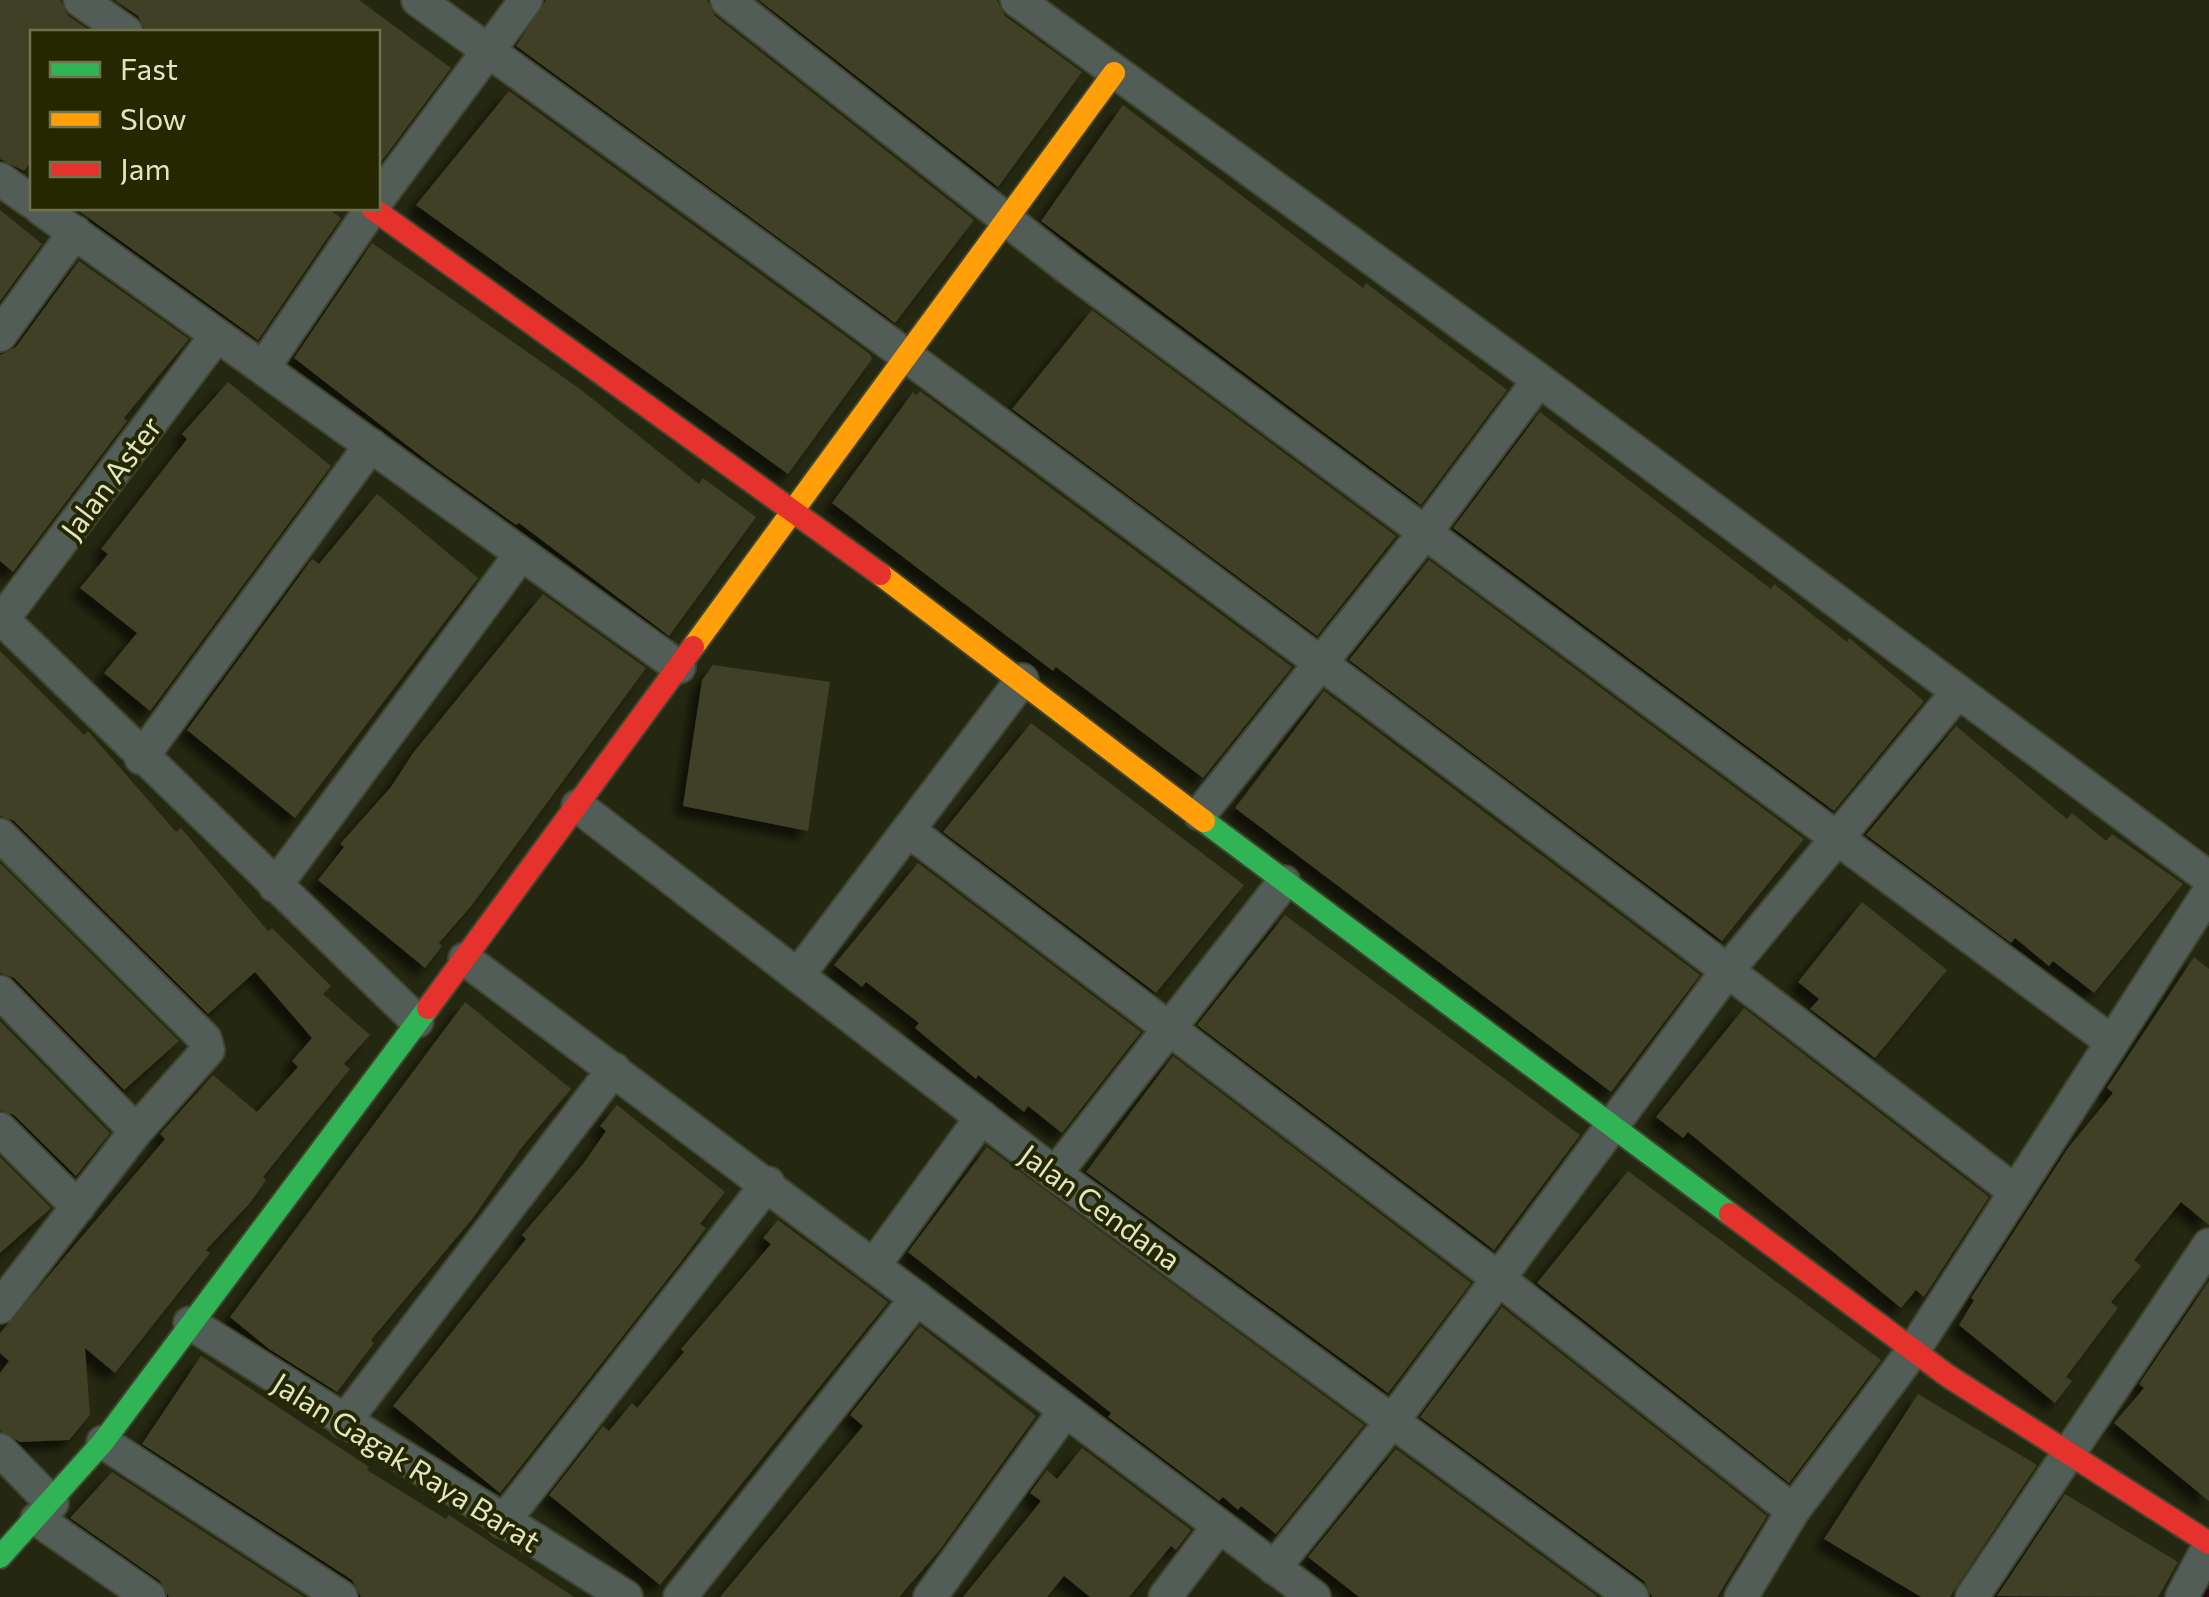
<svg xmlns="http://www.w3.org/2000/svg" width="2209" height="1597" font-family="Commissioner,sans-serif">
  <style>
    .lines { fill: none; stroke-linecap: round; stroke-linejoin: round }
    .stream { stroke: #2b0616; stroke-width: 10 }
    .building { fill: #403f28; filter: url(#shadow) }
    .street-casing { stroke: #41452f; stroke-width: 36 }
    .fast-casing { stroke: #41452f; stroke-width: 26 }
    .slow-casing { stroke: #41452f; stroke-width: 26 }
    .jam-casing { stroke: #41452f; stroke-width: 26 }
    .street { stroke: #535d57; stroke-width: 32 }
    .fast { stroke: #30b455; stroke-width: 22 }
    .slow { stroke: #ff9f0a; stroke-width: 22 }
    .jam { stroke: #e5322d; stroke-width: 22 }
    .labels { text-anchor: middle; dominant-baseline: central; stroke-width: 8; stroke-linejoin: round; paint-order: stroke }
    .street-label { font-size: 30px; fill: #e0e6c1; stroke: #242700 }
  </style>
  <defs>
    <filter id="shadow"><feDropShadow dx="-9" dy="9" stdDeviation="5" flood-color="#0009"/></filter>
  </defs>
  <rect width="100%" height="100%" fill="#252811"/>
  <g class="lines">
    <path class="stream" d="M2207,1597L2209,1594"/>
  </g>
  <path class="building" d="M0,0H60L68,16L92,32H32V161L24,171L0,159Z
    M115,0H359L451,68L378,166V32H146L138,16Z
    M546,0H707L715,16L974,220L895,323L516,46Z
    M759,0H997L1005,16L1082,72L998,187Z
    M509,91L870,354L872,359L788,474L416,205Z
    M1123,105L1363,288L1366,283L1507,390L1421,505L1041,221Z
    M75,208H327L341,218L258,340Z
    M0,210L42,244L0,301Z
    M372,243L580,389L699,484L703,478L756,517L669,636L519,523L516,525L435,467L294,358Z
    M79,261L189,339L124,418L127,421L13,572L0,561V355L16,347Z
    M1092,310L1396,536L1317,636L1012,409Z
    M228,382L331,466L150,711L104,673L137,633L80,588L108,554L101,549L187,439L182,434Z
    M920,391L1292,667L1203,778L1056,667L1053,671L832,503L913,392L916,395Z
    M1540,412L1771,589L1774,584L1847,642L1849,638L1924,701L1834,811L1453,528Z
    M377,494L478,578L295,818L187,730L312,559L319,564Z
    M1429,560L1804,839L1722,941L1349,660Z
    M543,594L646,668L472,905L439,943L442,946L425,968L318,880L344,847L340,844L391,787L413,753Z
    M0,651L84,735L88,731L176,832L181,828L268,931L272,928L331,986L323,994L370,1035L344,1064L350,1069L263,1177L266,1180L250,1203L206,1250L210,1253L115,1373L85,1348L90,1415L69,1440L20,1442L0,1431V1373L9,1361L0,1353V1333L165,1139L160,1134L213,1075L257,1112L298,1067L292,1061L312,1038L255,972L208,1014L14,821L0,816Z
    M713,665L830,682L808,831L683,806L702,680Z
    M1324,691L1700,975L1611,1092L1235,808Z
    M1031,723L1244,885L1156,993L943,832Z
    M1956,726L2067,819L2072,813L2106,841L2112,834L2183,884L2094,993L2053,961L2049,966L2015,938L2011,943L1866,835Z
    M0,863L179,1041L124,1090L14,978L0,973Z
    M918,863L1141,1032L1062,1133L1028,1106L1024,1112L978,1075L976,1079L915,1028L919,1023L866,982L862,987L834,965Z
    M1862,902L1947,970L1875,1058L1810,1009L1819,999L1798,982Z
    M1285,915L1580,1135L1494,1250L1197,1025Z
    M2194,957L2209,969V1225L2181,1202L2134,1260L2141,1266L2111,1302L2118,1308L2066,1377L2072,1381L2055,1403L1959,1325L1974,1300L1971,1298L2068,1148L2113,1093L2107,1088Z
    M465,1002L571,1089L522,1147L473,1218L371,1340L374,1343L337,1392L269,1349L230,1317Z
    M1744,1008L1989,1197L1924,1297L1916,1290L1901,1308L1688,1132L1683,1138L1656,1117Z
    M0,1021L110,1133L76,1176L14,1115L0,1110Z
    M1173,1056L1471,1283L1388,1393L1086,1172Z
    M617,1105L725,1192L700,1224L706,1228L680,1263L500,1493L393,1406L526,1239L522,1235L583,1164L606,1131L600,1126Z
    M987,1147L1364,1425L1276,1534L1241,1506L1238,1510L1223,1497L1219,1501L1108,1417L1111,1413L908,1252Z
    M0,1157L51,1208L0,1253Z
    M1628,1171L1881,1360L1789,1483L1537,1283Z
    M778,1220L888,1302L660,1585L549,1495L603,1426L609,1431L632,1403L637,1408L684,1352L681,1349L771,1244L763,1238Z
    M2209,1281V1501L2114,1423L2144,1388L2139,1384Z
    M1502,1307L1767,1516L1717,1597H1652L1644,1581L1420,1417Z
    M920,1326L1036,1416L939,1551L899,1597H720L863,1426L850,1415Z
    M201,1356L369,1467L367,1470L446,1519L449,1515L574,1597H361L352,1580L142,1444Z
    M1918,1394L2037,1465L1950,1597H1921L1824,1539Z
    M1082,1448L1191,1530L1176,1550L1171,1546L1129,1597H1090L1064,1576L1047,1597H963L1041,1501L1030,1493L1047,1470L1057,1479Z
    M1396,1449L1598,1597H1359L1308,1557Z
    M112,1472L304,1597H169L160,1581L70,1518Z
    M2065,1494L2178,1562L2158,1597L1997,1596Z"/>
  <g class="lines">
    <g class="street-casing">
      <path id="street" d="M80,0L126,32
        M418,0C956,388 1488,784 2013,1190
        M727,0L1067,267L2112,1042
        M1017,0L1539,380L2209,878
        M0,179L32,202
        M378,199L526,0
        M40,208L679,667
        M0,335L75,232
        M263,368L372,208
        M0,617L417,1021
        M2,620L217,335
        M141,758L371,445
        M578,806L1055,1174L1632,1597
        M1200,814L1427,530L1539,380
        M908,830L1499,1279L1793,1511
        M0,835L205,1039L208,1050L136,1131L0,1307
        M275,886L521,554
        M465,959L1314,1597
        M798,975L1022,680
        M0,992L136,1131
        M0,1129L78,1207
        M1055,1174L1284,882
        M874,1265L982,1117
        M190,1323L626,1597
        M344,1422L614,1069
        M103,1442L341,1597
        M0,1450L52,1503
        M37,1519L149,1597
        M503,1522L768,1183
        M1274,1568L1394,1419L1728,970L1957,693
        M680,1597L917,1298
        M930,1597L1065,1411
        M1165,1597L1219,1526
        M1741,1597L1793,1511L1915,1348L2209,892
        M1972,1597L2209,1245
        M2182,1597L2209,1546"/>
    </g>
    <g class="fast-casing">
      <path id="fast" d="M1204,821L1730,1214
        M0,1557L103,1442L428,1008"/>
    </g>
    <g class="slow-casing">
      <path id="slow" d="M880,574L1204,821
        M693,647L1114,73"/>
    </g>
    <g class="jam-casing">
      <path id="jam" d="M372,208L880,574
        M428,1008L693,647
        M1730,1214L1948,1376L2209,1543"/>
    </g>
    <use href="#street" class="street"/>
    <use href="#fast" class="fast"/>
    <use href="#slow" class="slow"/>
    <use href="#jam" class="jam"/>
  </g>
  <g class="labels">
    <g class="street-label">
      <text transform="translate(110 477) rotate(-53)">Jalan Aster</text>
      <text transform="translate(1101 1206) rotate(36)">Jalan Cendana</text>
      <text transform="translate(407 1461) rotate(32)">Jalan Gagak Raya Barat</text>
    </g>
  </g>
  <rect x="30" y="30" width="350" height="180" fill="#242700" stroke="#6f734d" stroke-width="2.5"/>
  <rect x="50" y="62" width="50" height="15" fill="#30b455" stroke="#6f734d" stroke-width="2.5"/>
  <text x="120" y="80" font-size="30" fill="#e0e6c1">Fast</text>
  <rect x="50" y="112" width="50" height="15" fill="#ff9f0a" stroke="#6f734d" stroke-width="2.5"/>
  <text x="120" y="130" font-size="30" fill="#e0e6c1">Slow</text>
  <rect x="50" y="162" width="50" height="15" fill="#e5322d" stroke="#6f734d" stroke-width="2.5"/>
  <text x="120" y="180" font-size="30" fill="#e0e6c1">Jam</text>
</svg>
